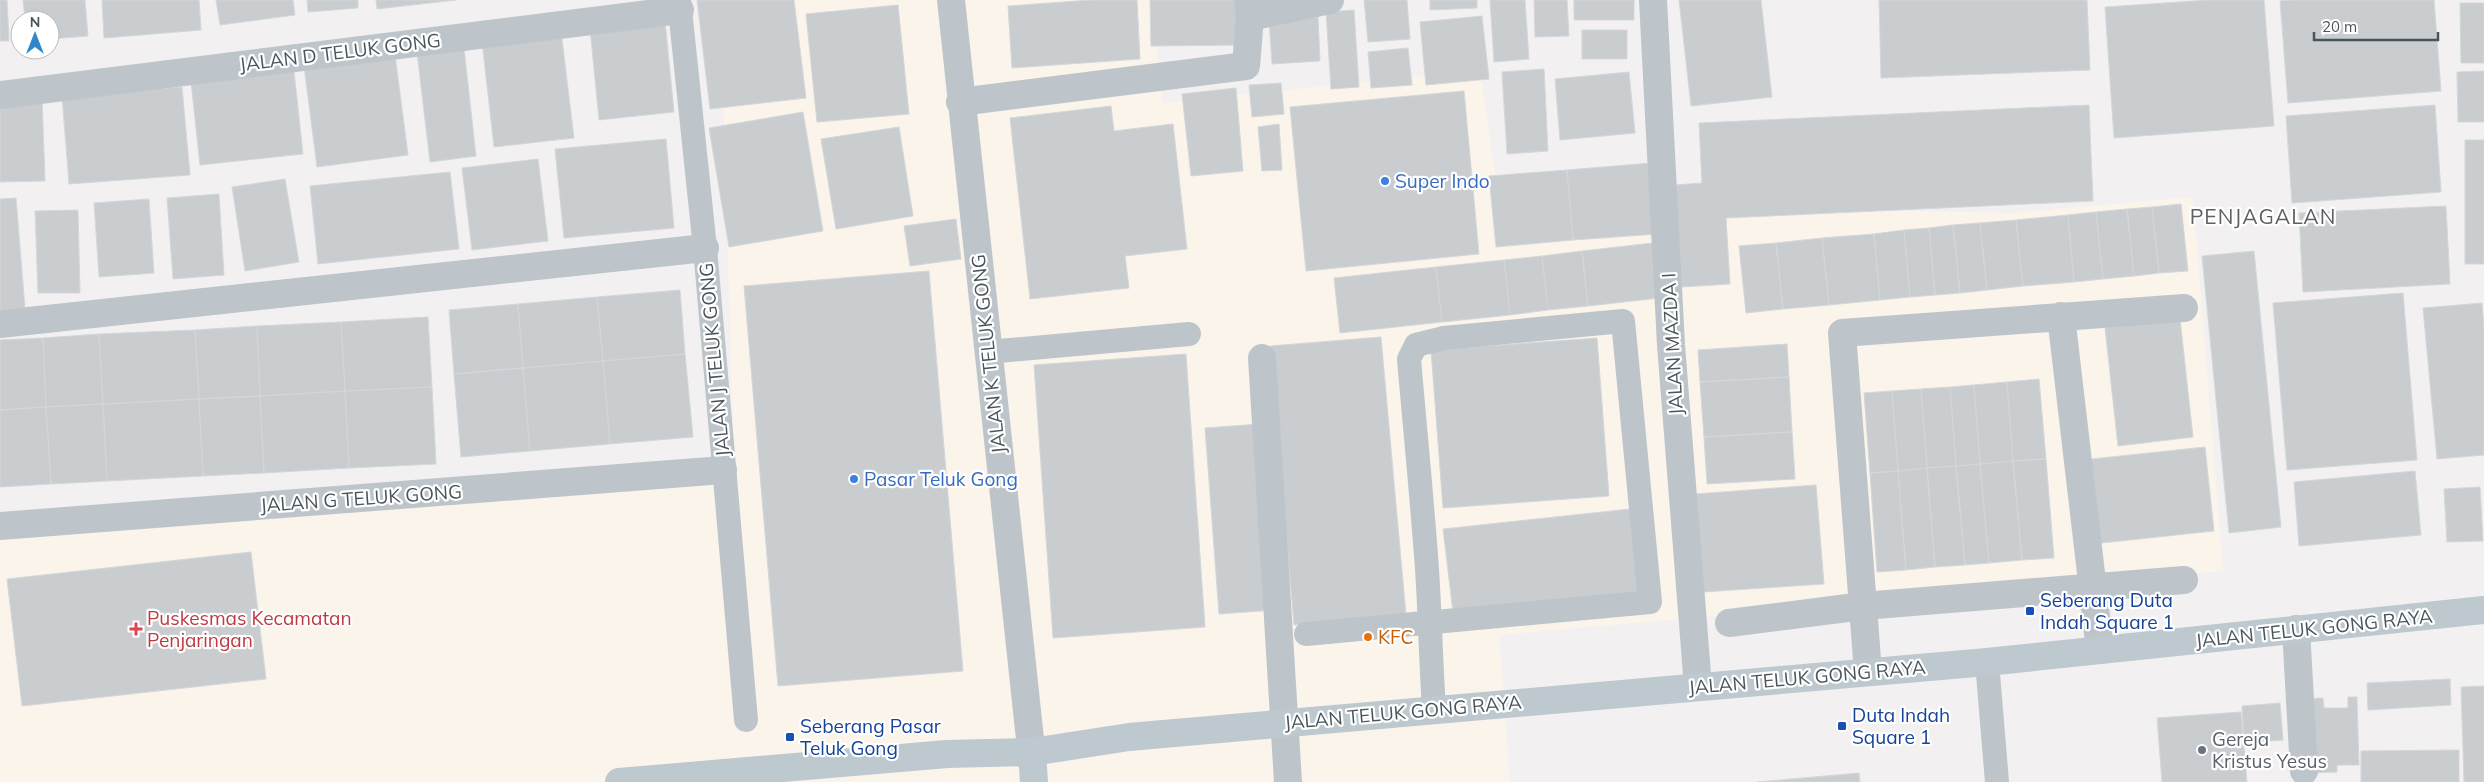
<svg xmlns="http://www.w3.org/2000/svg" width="2484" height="782" font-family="Mulish,sans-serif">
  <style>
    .commercial { fill: #faf4eb }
    .building { fill: #cacdd0; stroke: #d4d7da }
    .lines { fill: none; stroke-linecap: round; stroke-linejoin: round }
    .lane { stroke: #bdc5cb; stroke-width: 24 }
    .street { stroke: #bdc5cb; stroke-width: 28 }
    .secondary { stroke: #bec8cf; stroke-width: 28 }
    .shop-dot { fill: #3f7fe0; stroke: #fff; stroke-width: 2 }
    .transit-dot { fill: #1a4fb4; stroke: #fff; stroke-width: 2 }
    .health-dot { fill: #e0444e; stroke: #fff; stroke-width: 2 }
    .food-dot { fill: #e8710a; stroke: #fff; stroke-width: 2 }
    .worship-dot { fill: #6b7280; stroke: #fff; stroke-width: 2 }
    .labels { text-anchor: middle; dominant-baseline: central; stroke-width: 4.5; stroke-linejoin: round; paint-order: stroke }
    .street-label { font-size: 19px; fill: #4a555b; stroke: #fff }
    .shop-label { font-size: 19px; fill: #366cbe; stroke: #fff; text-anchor: start }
    .transit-label { font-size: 19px; fill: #164399; stroke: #fff; text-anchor: start }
    .health-label { font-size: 19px; fill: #be3a42; stroke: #fff; text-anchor: start }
    .food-label { font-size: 19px; fill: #c56008; stroke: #fff; text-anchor: start }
    .worship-label { font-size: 19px; fill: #5b616d; stroke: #fff; text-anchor: start }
    .quarter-label { font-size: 21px; letter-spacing: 1px; fill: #5d6164; stroke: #fff }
  </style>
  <rect width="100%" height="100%" fill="#f2f0f0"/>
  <path class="commercial" d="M720,0H1151L1163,103L1480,70L1504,235L1692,206L2011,213L2193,197L2223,571L1499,635L1510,782H0V531L734,455Z"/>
  <path class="building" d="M0,0H7L9,41H0Z
    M23,0H85L88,36L50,39V20H25Z
    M102,0H199L201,30L104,38Z
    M216,0H293L295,15L220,25Z
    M307,0H358V8L308,12Z
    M376,0H456L377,9Z
    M697,0H794L806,98L710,109Z
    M1091,0H1137L1140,59L1012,68L1008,6Z
    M1150,0H1238L1239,45L1151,46Z
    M1364,0H1407L1410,39L1368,42Z
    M1430,0H1477V8L1430,10Z
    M1490,0H1525L1529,59L1494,62Z
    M1534,0H1567L1569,36L1535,37Z
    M1574,0H1634V20H1574Z
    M1679,0H1761L1772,97L1691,106Z
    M1879,0H2087L2090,70L1881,78Z
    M2209,0H2264L2274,126L2114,138L2105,7Z
    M2292,0H2434L2441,91L2288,103L2280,1Z
    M2460,3H2484V63H2461Z
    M898,5L909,114L817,122L806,14Z
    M1354,10L1359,87L1331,89L1326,12Z
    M1482,16L1489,79L1426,85L1420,22Z
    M1318,17L1320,61L1272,64L1269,20Z
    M665,21L674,112L599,120L590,28Z
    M1582,30H1627V59H1582Z
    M561,31L574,138L494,147L482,41Z
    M463,39L476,156L430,162L416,44Z
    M1408,48L1412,85L1371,88L1368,52Z
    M395,55L408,155L317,167L304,66Z
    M1544,69L1548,151L1507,154L1502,72Z
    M294,71L303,154L200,165L191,82Z
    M2484,71V122H2458L2457,72Z
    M1629,72L1635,133L1560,140L1555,79Z
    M1281,83L1284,114L1252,117L1249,85Z
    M182,87L190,175L69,184L62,96Z
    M1236,88L1243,171L1191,176L1182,94Z
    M1464,91L1479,254L1306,271L1290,107Z
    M42,98L45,181L0,182V100Z
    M2089,105L2093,201L1726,218L1730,284L1681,287L1676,185L1702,183L1699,123Z
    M2435,105L2441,192L2292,203L2286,116Z
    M1111,106L1114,131L1173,124L1187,249L1125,256L1129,288L1030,299L1010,118Z
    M803,112L823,231L729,247L709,128Z
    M1279,124L1282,170L1262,171L1258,127Z
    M899,127L913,216L836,229L821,139Z
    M666,139L674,228L564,238L555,149Z
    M2465,140H2484V264H2465Z
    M538,159L548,241L472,250L462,168Z
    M1651,163L1658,234L1573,240L1567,170Z
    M1567,170L1573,240L1496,247L1489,176Z
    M450,172L459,249L318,264L310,186Z
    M285,179L299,262L245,271L232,187Z
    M219,194L224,275L173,279L167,198Z
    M16,198L25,308L0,310V199Z
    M149,199L154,273L99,277L94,203Z
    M2181,204L2188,271L2159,273L2152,207Z
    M2446,206L2450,284L2303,292L2299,213Z
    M2152,207L2159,273L2134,276L2127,209Z
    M2127,209L2134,276L2103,279L2096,212Z
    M78,210L80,293H38L35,211Z
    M2096,212L2103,279L2074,282L2068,215Z
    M2068,215L2074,282L2023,286L2016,220Z
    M956,219L961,259L910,266L904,226Z
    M2016,220L2023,286L1987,290L1980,223Z
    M1980,223L1987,290L1960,293L1953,225Z
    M1953,225L1960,293L1935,295L1929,228Z
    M1929,228L1935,295L1910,297L1904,230Z
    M1904,230L1910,297L1880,300L1874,234Z
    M1874,234L1880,300L1829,305L1822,238Z
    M1822,238L1829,305L1783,309L1776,243Z
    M1653,243L1659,298L1588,306L1582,251Z
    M1776,243L1783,309L1746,313L1739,246Z
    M1582,251L1588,306L1548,310L1542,256Z
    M2254,251L2281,527L2229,533L2202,256Z
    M1542,256L1548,310L1510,315L1504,260Z
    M1504,260L1510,315L1442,322L1436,267Z
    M1436,267L1442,322L1340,333L1334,278Z
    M929,271L963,671L778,686L744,286Z
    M680,290L685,354L603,361L597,297Z
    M2403,293L2417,460L2287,470L2273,303Z
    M597,297L603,361L523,368L518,304Z
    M2482,303L2484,328V455L2437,459L2423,308Z
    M518,304L523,368L454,374L449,310Z
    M428,317L432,387L345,391L341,322Z
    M2180,319L2193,437L2118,446L2105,328Z
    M341,322L345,391L260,396L257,326Z
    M257,326L260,396L199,399L195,330Z
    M195,330L199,399L103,404L99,334Z
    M99,334L103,404L46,407L43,338Z
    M1381,337L1406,615L1294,625L1270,346Z
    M43,338L46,407L0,410V340Z
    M1597,338L1609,496L1443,508L1431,350Z
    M1787,344L1789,377L1700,382L1698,350Z
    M685,354L693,437L610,444L603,361Z
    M1186,354L1205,627L1053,638L1034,365Z
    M603,361L610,444L530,451L523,368Z
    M523,368L530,451L461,457L454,374Z
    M1789,377L1792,432L1704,437L1700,382Z
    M2039,379L2046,459L2013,461L2007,382Z
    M2007,382L2013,461L1980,464L1974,385Z
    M1974,385L1980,464L1956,466L1950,387Z
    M432,387L436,464L349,468L345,391Z
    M1950,387L1956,466L1927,468L1921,389Z
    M1921,389L1927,468L1898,471L1892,391Z
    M345,391L349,468L264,473L260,396Z
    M1892,391L1898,471L1870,473L1864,393Z
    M260,396L264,473L203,476L199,399Z
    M199,399L203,476L107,481L103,404Z
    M103,404L107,481L51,484L46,407Z
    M46,407L51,484L0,487V410Z
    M1260,424L1274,610L1219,614L1205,428Z
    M1792,432L1795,479L1707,484L1704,437Z
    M2205,447L2214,531L2092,544L2083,460Z
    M2046,459L2054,558L2022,560L2013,461Z
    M2013,461L2022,560L1989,563L1980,464Z
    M1980,464L1989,563L1965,565L1956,466Z
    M1956,466L1965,565L1935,567L1927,468Z
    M1927,468L1935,567L1906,570L1898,471Z
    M1898,471L1906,570L1877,572L1870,473Z
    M2415,471L2421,535L2299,546L2294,482Z
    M1816,485L1824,584L1703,592L1695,494Z
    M2480,487L2483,541L2447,542L2444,489Z
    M1630,509L1639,591L1453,612L1443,529Z
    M251,552L266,679L22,706L7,579Z
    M2450,679L2451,705L2368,710L2367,683Z
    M2484,686V782H2464L2461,687Z
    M2348,697H2357L2359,765H2337V772L2308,773L2306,699L2323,698L2324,708H2348Z
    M2280,703L2283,740L2244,743L2242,706Z
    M2241,712L2247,782H2162L2157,718Z
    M2459,750V782H2361V751Z
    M1859,773L1860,782H1757Z"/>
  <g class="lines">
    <path class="lane" d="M679,0L705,248L746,720
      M988,352L1189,334
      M1306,634L1650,602L1623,321L1444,338L1416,345L1409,359C1415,429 1422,499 1427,569C1430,616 1431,663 1434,710
      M1987,662L1997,782"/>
    <path class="street" d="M951,0L1030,739
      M1653,0L1671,345L1698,687
      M1250,17L1330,0
      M0,95L680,10
      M960,102L1246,66L1250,17L1248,0
      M2061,316L2100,650
      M0,324L705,248
      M1262,358L1288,782
      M0,526L723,470
      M1729,623L1863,606L2184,580
      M2296,629L2304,771
      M1868,672L1842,333L2184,308"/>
    <path class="secondary" d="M1032,752L1034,782
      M619,782L947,754L1032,752L1129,737L1987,662L2484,610"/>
  </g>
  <g class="shop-dot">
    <circle cx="1385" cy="181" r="5"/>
    <circle cx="854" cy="479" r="5"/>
  </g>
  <g class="transit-dot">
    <rect x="2025" y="606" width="10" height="10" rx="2.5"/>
    <rect x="1837" y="721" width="10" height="10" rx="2.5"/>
    <rect x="785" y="732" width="10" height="10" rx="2.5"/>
  </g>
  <path class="health-dot" d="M133.5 621.5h5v5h5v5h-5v5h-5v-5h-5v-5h5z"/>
  <circle class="food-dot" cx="1368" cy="637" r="5"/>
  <circle class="worship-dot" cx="2202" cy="750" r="5"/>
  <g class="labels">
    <g class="street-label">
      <text transform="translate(340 52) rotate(-7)">JALAN D TELUK GONG</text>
      <text transform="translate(1672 344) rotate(-93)">JALAN MAZDA I</text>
      <text transform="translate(988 354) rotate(-96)">JALAN K TELUK GONG</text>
      <text transform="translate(714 360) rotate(-95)">JALAN J TELUK GONG</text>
      <text transform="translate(361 498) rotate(-4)">JALAN G TELUK GONG</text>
      <text transform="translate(2314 628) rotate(-6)">JALAN TELUK GONG RAYA</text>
      <text transform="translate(1807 677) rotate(-5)">JALAN TELUK GONG RAYA</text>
      <text transform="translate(1403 712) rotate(-5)">JALAN TELUK GONG RAYA</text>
    </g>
    <g class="shop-label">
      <text x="1395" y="181">Super Indo</text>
      <text x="864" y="479">Pasar Teluk Gong</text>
    </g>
    <g class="transit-label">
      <text x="2040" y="600">Seberang Duta<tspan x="2040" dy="22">Indah Square 1</tspan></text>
      <text x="1852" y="715">Duta Indah<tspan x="1852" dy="22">Square 1</tspan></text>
      <text x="800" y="726">Seberang Pasar<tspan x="800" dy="22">Teluk Gong</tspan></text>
    </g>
    <g class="health-label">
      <text x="147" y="618">Puskesmas Kecamatan<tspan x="147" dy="22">Penjaringan</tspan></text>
    </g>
    <g class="food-label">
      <text x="1378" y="637">KFC</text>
    </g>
    <g class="worship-label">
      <text x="2212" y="739">Gereja<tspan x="2212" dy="22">Kristus Yesus</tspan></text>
    </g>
    <g class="quarter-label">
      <text x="2263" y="216">PENJAGALAN</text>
    </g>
  </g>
  <g transform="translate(35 35)"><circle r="24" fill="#ffffff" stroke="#b7bbbd"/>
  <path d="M0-4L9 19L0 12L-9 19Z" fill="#3087cc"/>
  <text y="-8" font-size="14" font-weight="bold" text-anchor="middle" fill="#4a555b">N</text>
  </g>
  <path d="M2314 32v8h124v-8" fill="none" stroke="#4a555b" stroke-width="2.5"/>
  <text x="2322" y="32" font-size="15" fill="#4a555b" stroke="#ffffff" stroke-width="4" paint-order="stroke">20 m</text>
</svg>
